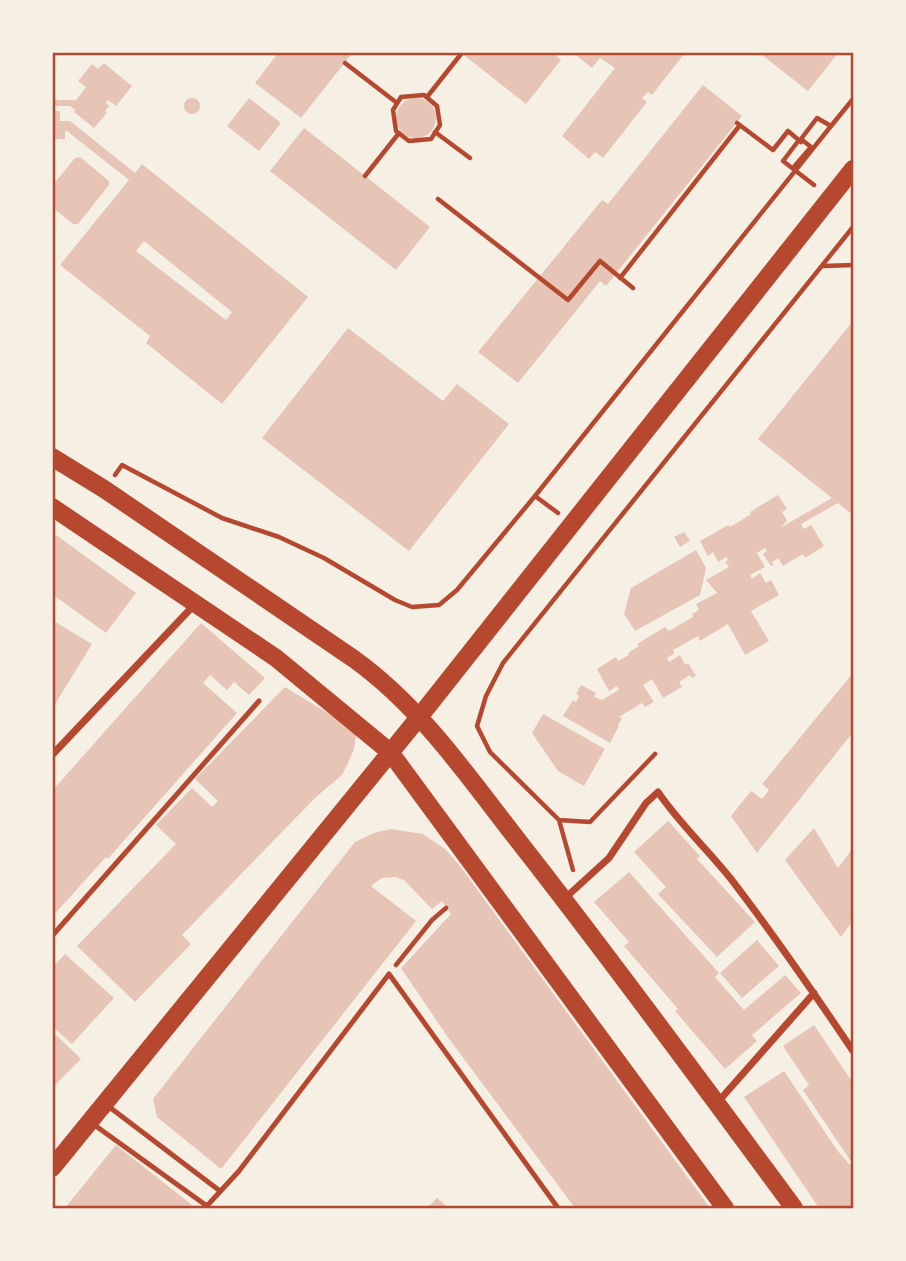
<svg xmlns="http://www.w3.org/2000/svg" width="906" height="1261" font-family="Manrope,sans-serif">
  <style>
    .building { fill: #e6c5b7; fill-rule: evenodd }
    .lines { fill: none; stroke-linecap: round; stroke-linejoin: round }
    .path { stroke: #b5482f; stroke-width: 4.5 }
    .service { stroke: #b5482f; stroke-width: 5 }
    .minor { stroke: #b5482f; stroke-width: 7 }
    .primary { stroke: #b5482f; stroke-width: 18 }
    .neatline { fill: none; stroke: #b5482f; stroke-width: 2.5 }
  </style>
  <rect width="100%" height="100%" fill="#f6efe4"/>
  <path class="building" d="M279,52H353L301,118L255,83Z
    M460,52H551L561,60L526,104Z
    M572,52H683L684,54L652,95L648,92L642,98L647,102L603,158L595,152L589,159L562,136L615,68L600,58L592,68Z
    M758,52H839L808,91Z
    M104,63L132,86L116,106L108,100L106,102L109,106L105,111L107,113L94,128L74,112L75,110L70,106H52V100H76L86,87L78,81L92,64L98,69Z
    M703,85L742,116L606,286L600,281L518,383L478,352L602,200L608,204Z
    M249,98L281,123L259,151L227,126Z
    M396 118a20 20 0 1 1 40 0a20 20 0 1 1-40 0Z
    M184 106a8 8 0 1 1 16 0a8 8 0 1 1-16 0Z
    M52,111H60V121H70L135,173L142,164L308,297L222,404L146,343L150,336L60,265L129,180L67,131H65V139H52ZM144,241L232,312L226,320L136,251Z
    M304,128L430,227L396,270L270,171Z
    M80,157L109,181V185L78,224H73L52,207V186L75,158Z
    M853,321V515L838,503L801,524L804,529L811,525L824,546L805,558L803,554L783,566L778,558L772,562L774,565L771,566L763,554L767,551L765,548L757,553L765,567L750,575L752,579L760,573L766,583L771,580L779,595L751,611L769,641L745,655L728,624L700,641L698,636L673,650L675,653L667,658L669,662L680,655L685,665L688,663L696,676L692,678L690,675L679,682L682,687L663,698L652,679L643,685L654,702L645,707L642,703L619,717L622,718L618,725L619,726L610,743L563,716L573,700L576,702L579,696L576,694L581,685L596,693L594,697L602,700L619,690L617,686L609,691L597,669L616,657L618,661L629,655L628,653L639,646L637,644L665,627L669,631L693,617L692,614L699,610L696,604L717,593L706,580L729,567L725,562L728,560L726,557L718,562L713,552L708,556L700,541L728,525L730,527L740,521L751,514L750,512L778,495L787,509L782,512L787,521L780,528L832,498L758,439Z
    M348,328L443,401L457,384L509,424L409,551L262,438Z
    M52,532L136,593L106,633L52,594Z
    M684,532L690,541L680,547L674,537Z
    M696,550L706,568L700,595L635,631L624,614L631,588Z
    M52,620L92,644L52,709Z
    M201,623L265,678L249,695L234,682L227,690L210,675L203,683L237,713L120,845L108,859L106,857L52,917V791Z
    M853,673V732L757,853L731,816L751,791L762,799L769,790L762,784Z
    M285,687L357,731L354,749L348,763L342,775L317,796L182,935L191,944L135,1002L77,946L176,844L156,825L192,788L212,807L218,801L195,779Z
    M543,714L605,749L584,786L558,771L532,733Z
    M668,821L700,856L697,859L755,922L717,957L658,894L666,887L634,852Z
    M814,828L838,868L853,848V920L841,937L785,860Z
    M391,829L423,834L445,849L460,866L710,1208H575L447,1036L401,968L451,914L442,901L432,909L404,880L395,877L382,878L371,886L416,921L221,1169L157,1117L153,1099L355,842L374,833Z
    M629,872L719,973L715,977L744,1010L785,975L801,993L752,1035L757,1041L725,1069L675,1011L678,1009L624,946L629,942L594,902Z
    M757,940L779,966L742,998L720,973Z
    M65,954L114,998L72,1044L52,1026V968Z
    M814,1025L853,1083V1208H819L744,1097L784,1071L837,1150L850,1165L852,1163L803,1090L809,1085L783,1046Z
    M52,1031L81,1059L52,1088Z
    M116,1145L192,1205L189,1208H65Z
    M437,1198L449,1208H427Z"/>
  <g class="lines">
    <path class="path" d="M345,63L397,103
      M424,95L437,106L440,125L431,139L409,141L396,131L393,110L401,97Z
      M427,97L461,54
      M737,123L773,150L788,131L801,142
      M435,132L470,158
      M799,140L783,161L814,185
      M793,168L811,147L801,139L817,118L831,126L853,99
      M365,176L399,133
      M438,199L568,300L600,261L633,288
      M824,266L853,265
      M620,278L740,125
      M115,475L122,465L222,518L279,537L324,558L395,600L412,607L439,605L457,590L535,496L558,513
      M535,496L831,126
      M655,754L590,822L559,820L490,752L477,726L486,696L503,663L853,227
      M559,820L573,870
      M396,965L432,920L446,908"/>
    <path class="service" d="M52,936L259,701
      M108,1106L220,1191
      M93,1124L207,1206
      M205,1208L239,1171L389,974L558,1208"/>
    <path class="minor" d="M52,755L196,603
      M564,899L609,858L646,803L658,792C679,823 708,850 731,879C774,935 814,993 853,1051
      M717,1103L814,993"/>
    <path class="primary" d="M52,457L104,489L354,659C422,708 469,778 520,843C614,963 704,1086 794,1208
      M52,507L276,658L390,752L725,1208
      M52,1168L420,716L853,169"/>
  </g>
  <rect width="906" height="1261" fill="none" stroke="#f6efe4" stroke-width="108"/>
  <rect x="54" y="54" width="798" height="1153" class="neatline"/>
</svg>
